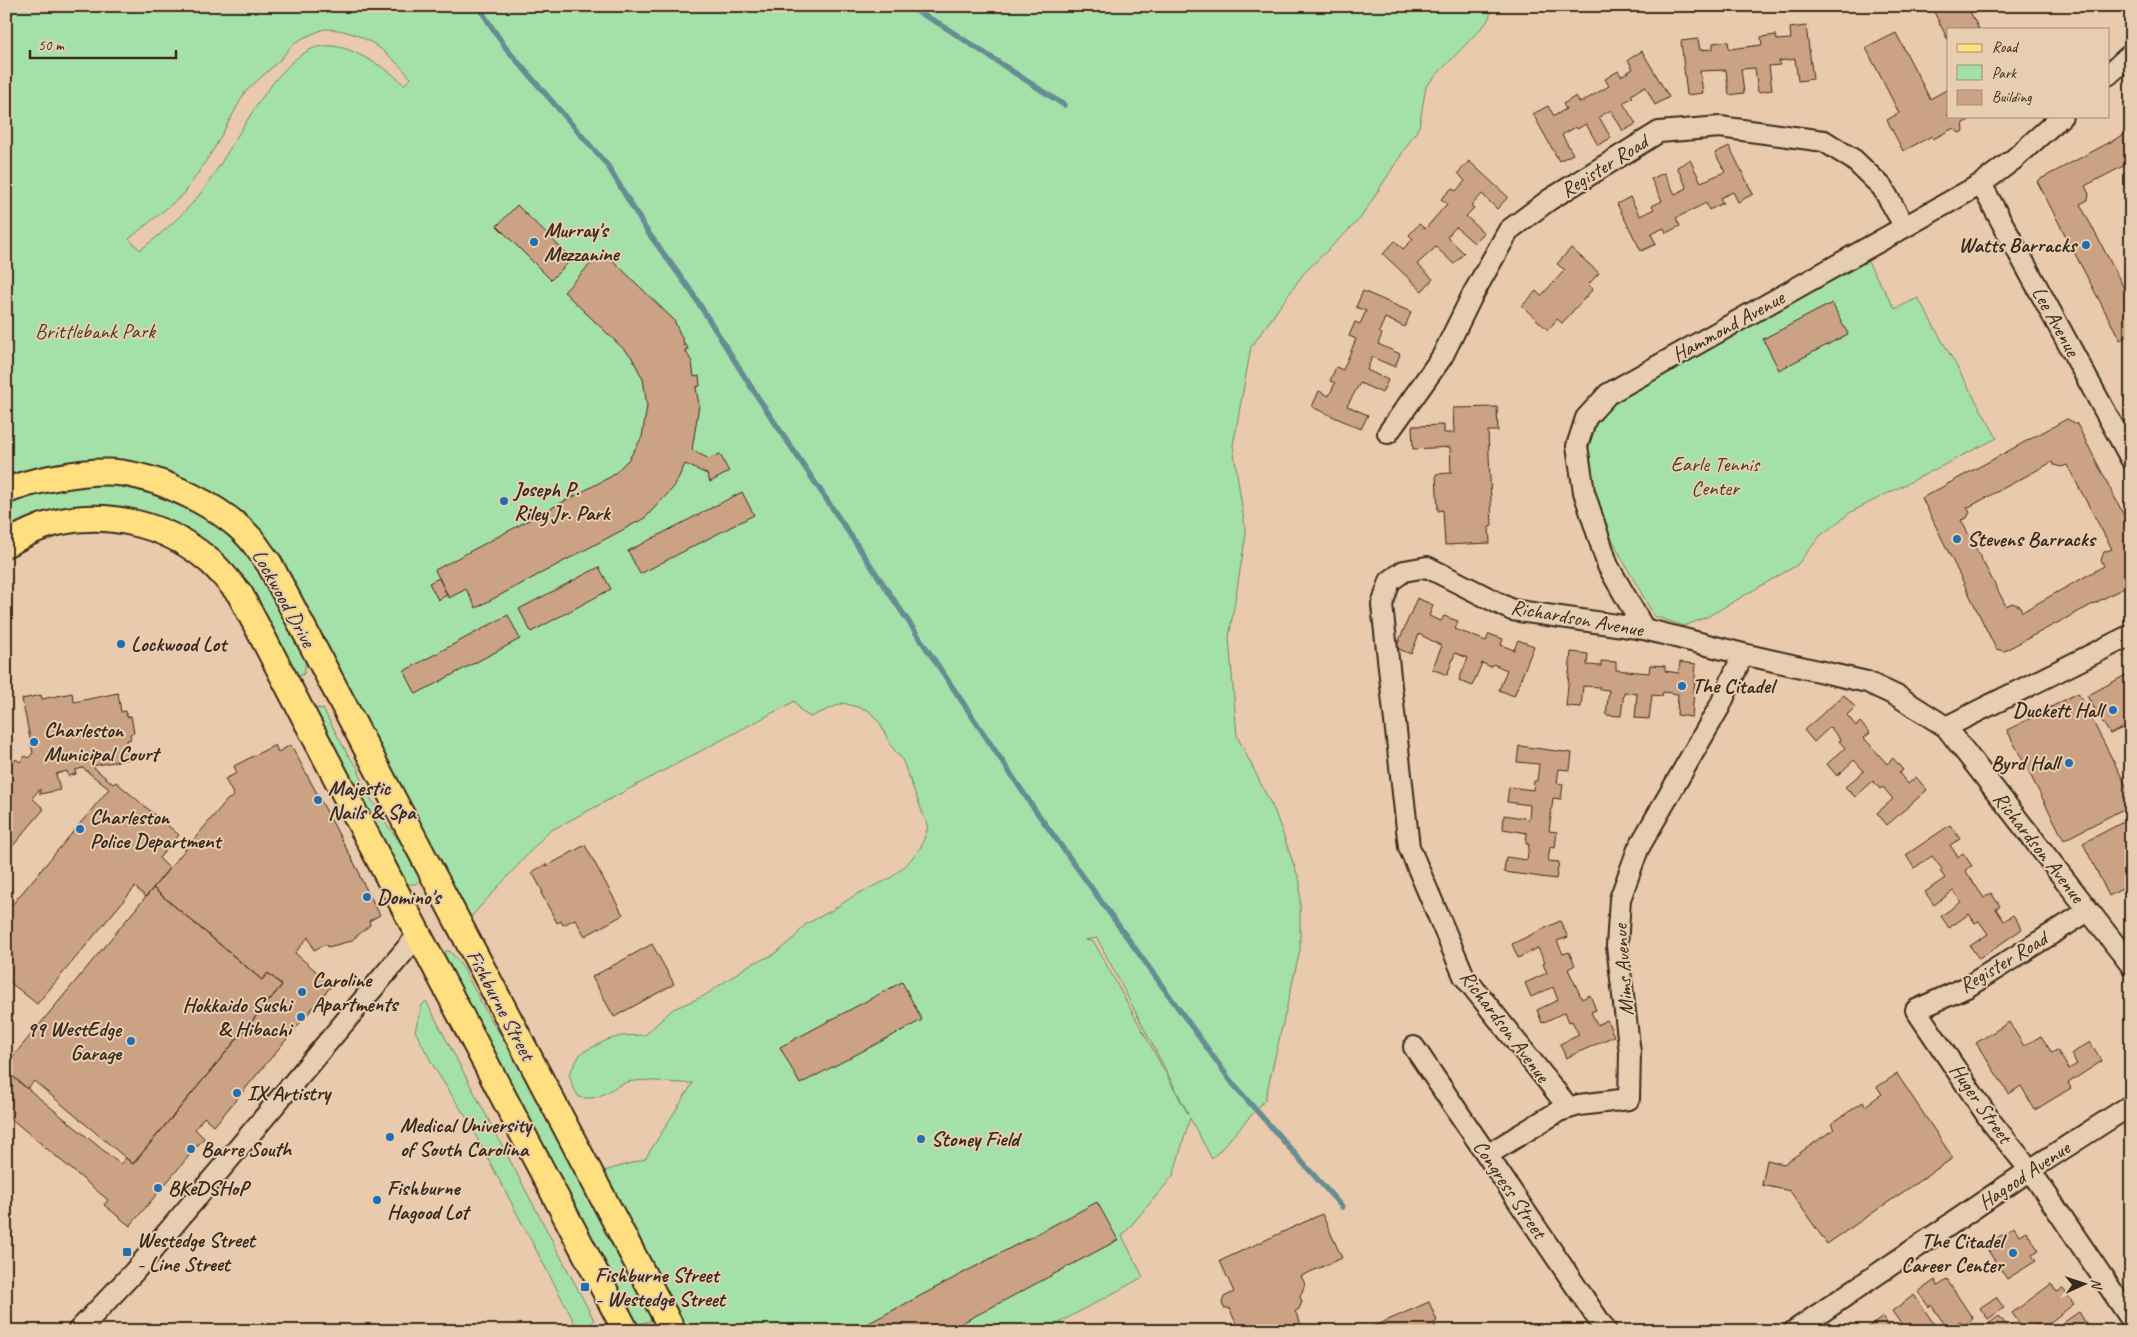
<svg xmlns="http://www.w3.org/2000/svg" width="2137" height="1337" font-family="Caveat,sans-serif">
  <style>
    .green { fill: #a4e1a8; stroke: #708663; fill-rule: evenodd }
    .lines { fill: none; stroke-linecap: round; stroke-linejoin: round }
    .stream { stroke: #668c94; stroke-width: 5.5 }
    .building { fill: #cca285; stroke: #3b2a1e; fill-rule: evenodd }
    .minor-casing { stroke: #3b2a1e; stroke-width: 24 }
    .major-casing { stroke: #3b2a1e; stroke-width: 29 }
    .minor { stroke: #e8ceb0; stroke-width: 20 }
    .major { stroke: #ffdf80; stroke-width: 25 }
    .poi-dot { fill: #1f6fb2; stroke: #e8ceb0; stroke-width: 2 }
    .labels { text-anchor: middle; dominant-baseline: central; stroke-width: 4; stroke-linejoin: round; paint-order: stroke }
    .street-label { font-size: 21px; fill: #3b2a1e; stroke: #e8ceb0 }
    .poi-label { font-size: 21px; font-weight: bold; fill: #3b2a1e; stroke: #e8ceb0; text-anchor: start }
    .park-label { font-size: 21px; fill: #463c2c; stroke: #e8ceb0 }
  </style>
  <rect width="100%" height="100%" fill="#e9caac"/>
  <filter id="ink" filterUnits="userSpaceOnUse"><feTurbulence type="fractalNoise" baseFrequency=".02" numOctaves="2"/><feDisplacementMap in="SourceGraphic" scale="10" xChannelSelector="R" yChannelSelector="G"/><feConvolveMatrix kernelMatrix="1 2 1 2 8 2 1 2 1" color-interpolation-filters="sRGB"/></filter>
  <g filter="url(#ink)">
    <path class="green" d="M6,6H1494L1487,22L1426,86L1419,127L1360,219L1304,273L1251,347L1233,446L1246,534L1229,637L1237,736L1275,812L1300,882V950L1265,1100L1212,1159L1190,1118L1173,1176L1122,1236L1143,1277L1060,1322L1066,1331H685L601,1172L645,1159L693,1083C674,1084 653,1079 634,1081C612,1083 603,1103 579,1097L573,1087L569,1074L581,1053L607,1040L621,1036L645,1035L673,1009L704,996L749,965L773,955L793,939L806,924L831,911L855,895L891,878L907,864L921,847L928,827L902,759L891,746L880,723L868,710L843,703L810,717L801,711L795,701L548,832L468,920L278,561L181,482H6ZM324,29C362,29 387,51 411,78L404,85C392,72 379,65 364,57C351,50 339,45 324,46C279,48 231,153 206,186C189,210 164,232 140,250L129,239L184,194L215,147L245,92L280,60L293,44L305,37ZM1097,938L1188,1113V1114L1094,942L1085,940Z
      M1865,257L1895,309L1918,298L1997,438L1851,512L1821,535L1797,565L1707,617L1684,626L1654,616C1628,566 1574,490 1592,432C1594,424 1600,415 1604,408Z
      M110,483L153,491L196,509L226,531L256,564L306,659L304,674L298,676L294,675L169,522L6,532V502L39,490Z
      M317,708L323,709L348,755L358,768L362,783L368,794L387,825L412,857L421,879L415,884H406L315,715Z
      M446,951H450L463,968L489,1017L525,1072L652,1316L650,1321L637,1324L634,1323L443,956Z
      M426,1001L594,1320L591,1326L579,1331L466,1117L435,1069L415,1031L422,1005Z"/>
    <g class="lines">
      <path class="stream" d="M478,6L505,47L608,166L647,231L691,291L753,390L1033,807L1233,1084L1342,1207
        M907,6L940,24L1064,105"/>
    </g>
    <path class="building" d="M1944,6H1967L1979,29H1948V40L1934,12Z
      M1806,26L1813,79L1798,81L1795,59L1779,61L1780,65L1769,66L1772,90L1758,92L1755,68L1741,69L1744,93L1729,95L1726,70L1700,71L1703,93L1687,95L1681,41L1698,39L1700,50L1713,49V43L1728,41L1729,49L1762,45L1761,37L1776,35L1777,40L1791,39L1790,28Z
      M1896,33L1930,99L1948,89V116H1977L1963,123L1964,131L1959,133L1954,128L1933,139L1932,136L1903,151L1887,120L1899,113L1866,48Z
      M1642,51L1669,97L1655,105L1645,86L1631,95L1633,97L1623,103L1636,124L1623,131L1611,110L1599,117L1611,138L1598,145L1586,124L1577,129L1576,127L1562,135L1573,154L1559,161L1533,114L1548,106L1554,116L1566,109L1563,104L1576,96L1580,103L1609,86L1605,79L1618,71L1621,76L1633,69L1628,60Z
      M2131,131V162L2085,186L2089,194L2088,200L2080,204L2125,290L2131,286V334L2120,340L2037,181Z
      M1729,146L1753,194L1738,202L1733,192L1720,198L1723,203L1709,210L1706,203L1676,218L1680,226L1666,233L1664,228L1651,234L1656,244L1641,251L1617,204L1630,197L1640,216L1654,209L1652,206L1662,201L1651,179L1664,173L1675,194L1687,188L1677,167L1690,160L1701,182L1725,172L1715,153Z
      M1469,161L1508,197L1497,209L1482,194L1471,206L1474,208L1466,216L1484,233L1474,243L1456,227L1447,237L1464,253L1454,264L1436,247L1417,264L1433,279L1422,291L1383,254L1395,241L1403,249L1413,239L1409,235L1419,224L1425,229L1447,204L1441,199L1452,188L1456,191L1465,181L1458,173Z
      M517,205L572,259L551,280L497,226Z
      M1571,248L1599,273L1588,285L1593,289L1562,323L1557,319L1548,330L1522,306L1536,291L1541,296L1565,270L1557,264Z
      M604,252L674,320L684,343L683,346L686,344L688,349L685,350L692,362L694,377L699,376L700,386L696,387L699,405L692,450L709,459L720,454L729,472L710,482L707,474L685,464L674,487L645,518L476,608L466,589L449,598L435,570L612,476L629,459L642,437L647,406L643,379L631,356L564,292L598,256L600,257Z
      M1363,291L1411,312L1405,327L1385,318L1379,332L1382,334L1378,344L1400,354L1395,367L1372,357L1367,370L1388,380L1382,393L1360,383L1347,406L1368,415L1361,429L1312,407L1319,391L1329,396L1335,383L1330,381L1336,367L1343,370L1356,339L1349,336L1355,322L1360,324L1366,311L1356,307Z
      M1832,303L1848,334L1779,370L1763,339Z
      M1497,407L1498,431H1488L1492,526L1489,527L1490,543L1445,545L1443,510L1438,511L1436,474L1451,473L1450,447L1413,449L1412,426L1444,425V433H1454L1453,408Z
      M2067,419L2077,424L2131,529V584L2004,651L1996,649L1922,498ZM2052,462L2054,465L2061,467L2067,465L2112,549L2104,552L2101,560L2104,566L2022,612L2020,606L2012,603L2006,606L1961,520L1967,518L1970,512L1967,508Z
      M742,492L754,515L640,574L628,551Z
      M599,567L611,589L531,632L519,609Z
      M439,578L447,595L438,600L429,583Z
      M1417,598L1433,605L1429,616L1441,621L1444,616L1458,621L1455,629L1486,641L1489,634L1503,639L1501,645L1514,650L1518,640L1534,646L1514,696L1499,690L1507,670L1493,664L1491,667L1482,663L1472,686L1459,680L1468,658L1455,653L1447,675L1432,669L1442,646L1419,634L1411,654L1396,648Z
      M508,615L520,639L416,694L404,671Z
      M1571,652L1588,654L1587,665L1601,666V661L1616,662V670L1649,673L1650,665L1665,666V671L1679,673L1680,662L1696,664L1692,717L1677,715L1678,694L1663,692L1662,696L1652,695L1649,719L1635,718L1637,694L1624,692L1621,716L1606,715L1609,690L1599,689L1600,687L1583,686L1581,707L1566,706Z
      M2131,672V724L2110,734L2087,696Z
      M72,693L74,702L118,693L121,712L125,711L127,717L131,716L134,733L130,734L131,739L127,740L130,759L92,766L113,784L116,782L179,835L159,858L169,868L146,897L135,887L37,1004L6,979V912L109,789L83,768L75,770L76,774L68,776L67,771L56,774L60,790L40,794V789L32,798L44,809L6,854V771L16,759L20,762L25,756L28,758L33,753L22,699L41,695L42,699Z
      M2078,693L2131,795V805L2064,840L2007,730L2037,715L2035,712L2048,706L2049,708Z
      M1844,695L1855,707L1847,715L1856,726L1860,722L1870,733L1864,738L1887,764L1893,758L1903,770L1899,773L1908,784L1916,777L1927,790L1887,825L1877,813L1893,799L1883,787L1880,789L1873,781L1855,797L1845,787L1864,771L1854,760L1837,776L1827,764L1845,748L1839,741L1841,740L1830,727L1814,742L1804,730Z
      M275,745L278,752L291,745L360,874L359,875L380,915L369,921L370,925L351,941L328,947L326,944L314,950L308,937L295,953L332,985L214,1126L204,1117L195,1129L204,1138L130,1226L104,1205L108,1200L8,1116L6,1118V1071L120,1164L126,1158L133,1164L282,985L268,973L262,980L153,888L227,800L234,796L225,779L237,773L234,766Z
      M1519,746L1572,753L1570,770L1559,769L1557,783L1563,784L1561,799L1553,798L1549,831L1557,832L1555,848L1550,847L1548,861L1559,862L1556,879L1504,872L1506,857L1527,860L1529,844H1526L1527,833L1503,829L1504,815L1529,819L1530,805L1507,802L1509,787L1533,790L1534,781H1537L1539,764L1517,762Z
      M2131,818V884L2109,896L2083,843Z
      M1950,825L1960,839L1950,845L1958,857L1963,853L1972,866L1965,870L1984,898L1991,893L2000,906L1996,909L2004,921L2013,915L2022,929L1979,959L1970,946L1988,934L1979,921L1975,923L1969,914L1949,928L1941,916L1961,902L1953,891L1934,905L1925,892L1945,878L1940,871L1942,869L1932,856L1914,868L1906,855Z
      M585,845L623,915L585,936L575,919L563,925L561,921L557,923L541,893L543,892L532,872L546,864L547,866Z
      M153,888L262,980L268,973L282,985L133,1164L34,1081L27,1089L6,1070L13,1062L10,1060Z
      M1560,921L1568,937L1557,941L1563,954L1569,952L1575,965L1568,969L1582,999L1590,995L1596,1010L1591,1012L1597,1025L1607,1020L1614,1036L1566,1058L1560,1044L1579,1035L1572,1021L1569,1022L1565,1012L1542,1023L1537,1010L1558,1000L1553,987L1531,997L1525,983L1547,973L1543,964L1545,963L1538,948L1518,958L1512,944Z
      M652,944L674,984L614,1017L592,977Z
      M902,982L922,1020L800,1084L780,1047Z
      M2009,1022L2024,1046L2041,1036L2052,1053L2057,1050L2069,1069L2077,1064L2071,1054L2090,1042L2102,1061L2068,1083L2071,1088L2035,1110L2021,1086L2009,1094L1976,1043Z
      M1897,1074L1953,1158L1827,1244L1790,1191L1762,1185L1767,1160L1784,1164L1834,1129L1831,1124L1863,1102L1865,1106L1882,1094L1877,1087Z
      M1097,1202L1118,1240L947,1331H854Z
      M1322,1214L1342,1258L1301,1276L1305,1284L1300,1297L1302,1302L1299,1309L1295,1311L1304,1331H1235L1234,1329L1237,1325L1229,1308H1224L1222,1303L1224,1297L1234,1292L1220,1261Z
      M2014,1227L2019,1235L2026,1231L2039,1251L2032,1255L2036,1261L2007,1279L1985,1246Z
      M1935,1280L1938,1286L1947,1280L1973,1319L1963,1326L1960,1321L1948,1329L1931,1305L1929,1307L1918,1292Z
      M2051,1284L2057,1292L2063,1289L2074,1304L2040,1330L2036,1324L2025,1331L2012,1313Z
      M1914,1295L1939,1331H1906L1892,1311Z
      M1996,1297L2004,1308L1988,1319L1980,1308Z
      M1429,1302L1437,1321L1434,1323L1437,1331H1363Z
      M2079,1312L2091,1331H2051Z
      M1999,1316L2008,1327L2003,1331H1983L1982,1329Z
      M1883,1317L1892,1331H1863Z"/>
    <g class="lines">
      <g class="minor-casing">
        <path id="minor" d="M2108,75L2131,54
          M1981,184L2131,459
          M1388,433L1442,357L1473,294L1509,230L1549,200L1659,132L1720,127L1824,141L1854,160L1882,187L1905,227
          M1644,629L1608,566L1584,492L1577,446L1586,418L1608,394L1981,184L2013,160L2062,116
          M1946,727L2131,635
          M2088,911L1967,987L1916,1010L1992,1123L2030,1170L2131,1319
          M1414,1047L1606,1331
          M1569,1108L1464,976L1409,847L1382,605L1390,581L1404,571L1427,567L1512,610L1644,629L1743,654L1867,682L1899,697L1946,727L2131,965
          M1487,1155L1559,1111L1579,1105L1629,1099L1630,1053L1617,946L1620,899L1638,849L1720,706L1743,654
          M78,1331L134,1272L418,935
          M1794,1331L2030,1170L2131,1105"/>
      </g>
      <g class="major-casing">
        <path id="major" d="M6,491C22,484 41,480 58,477C79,473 101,470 122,473C164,479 222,507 250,538C257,546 262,555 269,563L673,1331
          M6,544C23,535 40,526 59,522C110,511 166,525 206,558C219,568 229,582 240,594L626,1331"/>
      </g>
      <use href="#minor" class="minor"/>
      <use href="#major" class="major"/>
    </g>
  </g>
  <g class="poi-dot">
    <circle cx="534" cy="242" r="5"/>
    <circle cx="2086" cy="245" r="5"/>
    <circle cx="504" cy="501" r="5"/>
    <circle cx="1957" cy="539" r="5"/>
    <circle cx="121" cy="644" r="5"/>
    <circle cx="1682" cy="686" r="5"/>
    <circle cx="2113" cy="710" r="5"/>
    <circle cx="34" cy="742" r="5"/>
    <circle cx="2069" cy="763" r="5"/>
    <circle cx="318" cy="800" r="5"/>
    <circle cx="80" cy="829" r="5"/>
    <circle cx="367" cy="897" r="5"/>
    <circle cx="302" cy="992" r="5"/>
    <circle cx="301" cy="1017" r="5"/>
    <circle cx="131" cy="1041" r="5"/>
    <circle cx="237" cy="1093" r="5"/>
    <circle cx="390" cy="1137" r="5"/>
    <circle cx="921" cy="1139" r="5"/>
    <circle cx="191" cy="1149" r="5"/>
    <circle cx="158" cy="1188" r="5"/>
    <circle cx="377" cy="1200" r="5"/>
    <rect x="122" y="1247" width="10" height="10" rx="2.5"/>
    <circle cx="2013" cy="1253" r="5"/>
    <rect x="580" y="1282" width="10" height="10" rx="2.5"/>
  </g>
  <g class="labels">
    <g class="street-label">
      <text transform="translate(1604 166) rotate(-32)">Register Road</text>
      <text transform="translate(2056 321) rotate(61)">Lee Avenue</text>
      <text transform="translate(1728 326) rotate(-29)">Hammond Avenue</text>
      <text transform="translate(284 598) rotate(61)">Lockwood Drive</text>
      <text transform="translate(1577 618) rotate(10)">Richardson Avenue</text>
      <text transform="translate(2039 847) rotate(52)">Richardson Avenue</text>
      <text transform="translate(2003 962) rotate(-31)">Register Road</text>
      <text transform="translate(1623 970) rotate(-94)">Mims Avenue</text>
      <text transform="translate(501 1005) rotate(62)">Fishburne Street</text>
      <text transform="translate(1505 1026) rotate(53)">Richardson Avenue</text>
      <text transform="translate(1981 1103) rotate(55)">Huger Street</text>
      <text transform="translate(2024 1175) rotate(-34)">Hagood Avenue</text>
      <text transform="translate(1510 1189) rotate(56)">Congress Street</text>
    </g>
    <g class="poi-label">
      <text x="544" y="230">Murray's<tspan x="544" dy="24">Mezzanine</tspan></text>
      <text x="2076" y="245" text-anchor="end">Watts Barracks</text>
      <text x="514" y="489">Joseph P.<tspan x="514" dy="24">Riley Jr. Park</tspan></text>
      <text x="1967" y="539">Stevens Barracks</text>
      <text x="131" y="644">Lockwood Lot</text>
      <text x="1692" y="686">The Citadel</text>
      <text x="2103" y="710" text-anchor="end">Duckett Hall</text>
      <text x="44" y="730">Charleston<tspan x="44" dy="24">Municipal Court</tspan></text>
      <text x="2059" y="763" text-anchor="end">Byrd Hall</text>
      <text x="328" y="788">Majestic<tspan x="328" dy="24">Nails &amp; Spa</tspan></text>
      <text x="90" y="817">Charleston<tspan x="90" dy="24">Police Department</tspan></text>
      <text x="377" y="897">Domino's</text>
      <text x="312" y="980">Caroline<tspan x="312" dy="24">Apartments</tspan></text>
      <text x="291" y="1005" text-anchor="end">Hokkaido Sushi<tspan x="291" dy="24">&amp; Hibachi</tspan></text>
      <text x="121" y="1029" text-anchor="end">99 WestEdge<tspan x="121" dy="24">Garage</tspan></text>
      <text x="247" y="1093">IX Artistry</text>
      <text x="400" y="1125">Medical University<tspan x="400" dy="24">of South Carolina</tspan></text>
      <text x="931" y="1139">Stoney Field</text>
      <text x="201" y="1149">Barre South</text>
      <text x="168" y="1188">BKeDSHoP</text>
      <text x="387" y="1188">Fishburne<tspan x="387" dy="24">Hagood Lot</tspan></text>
      <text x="137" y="1240">Westedge Street<tspan x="137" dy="24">- Line Street</tspan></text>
      <text x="2003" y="1241" text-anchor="end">The Citadel<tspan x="2003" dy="24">Career Center</tspan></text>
      <text x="595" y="1275">Fishburne Street<tspan x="595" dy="24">- Westedge Street</tspan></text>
    </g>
    <g class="park-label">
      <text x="95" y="331">Brittlebank Park</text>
      <text x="1715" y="464">Earle Tennis<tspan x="1715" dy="24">Center</tspan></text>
    </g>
  </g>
  <rect width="2137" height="1337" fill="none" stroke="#e8ceb0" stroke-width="25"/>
  <rect x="12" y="12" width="2112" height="1312" fill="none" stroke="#3b2a1e" stroke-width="2" filter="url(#ink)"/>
  <rect x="1947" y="28" width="162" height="90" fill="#e8ceb0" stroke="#a38c76"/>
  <rect x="1957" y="44" width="25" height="8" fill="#ffdf80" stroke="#a38c76"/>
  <text x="1992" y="52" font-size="15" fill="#3b2a1e">Road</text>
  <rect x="1957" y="65" width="25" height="15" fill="#a4e1a8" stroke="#a38c76"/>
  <text x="1992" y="78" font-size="15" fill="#3b2a1e">Park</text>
  <rect x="1957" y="90" width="25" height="15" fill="#cca285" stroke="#a38c76"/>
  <text x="1992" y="102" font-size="15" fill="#3b2a1e">Building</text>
  <g transform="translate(2084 1284) rotate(87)" stroke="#e8ceb0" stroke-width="4" paint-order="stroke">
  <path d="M0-4L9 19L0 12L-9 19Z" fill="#3b2a1e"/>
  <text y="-8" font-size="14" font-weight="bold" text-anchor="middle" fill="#3b2a1e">N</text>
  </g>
  <path d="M30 50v8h146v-8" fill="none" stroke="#3b2a1e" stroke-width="2.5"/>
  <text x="38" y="50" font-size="15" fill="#3b2a1e" stroke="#e8ceb0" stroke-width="4" paint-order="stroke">50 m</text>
</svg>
